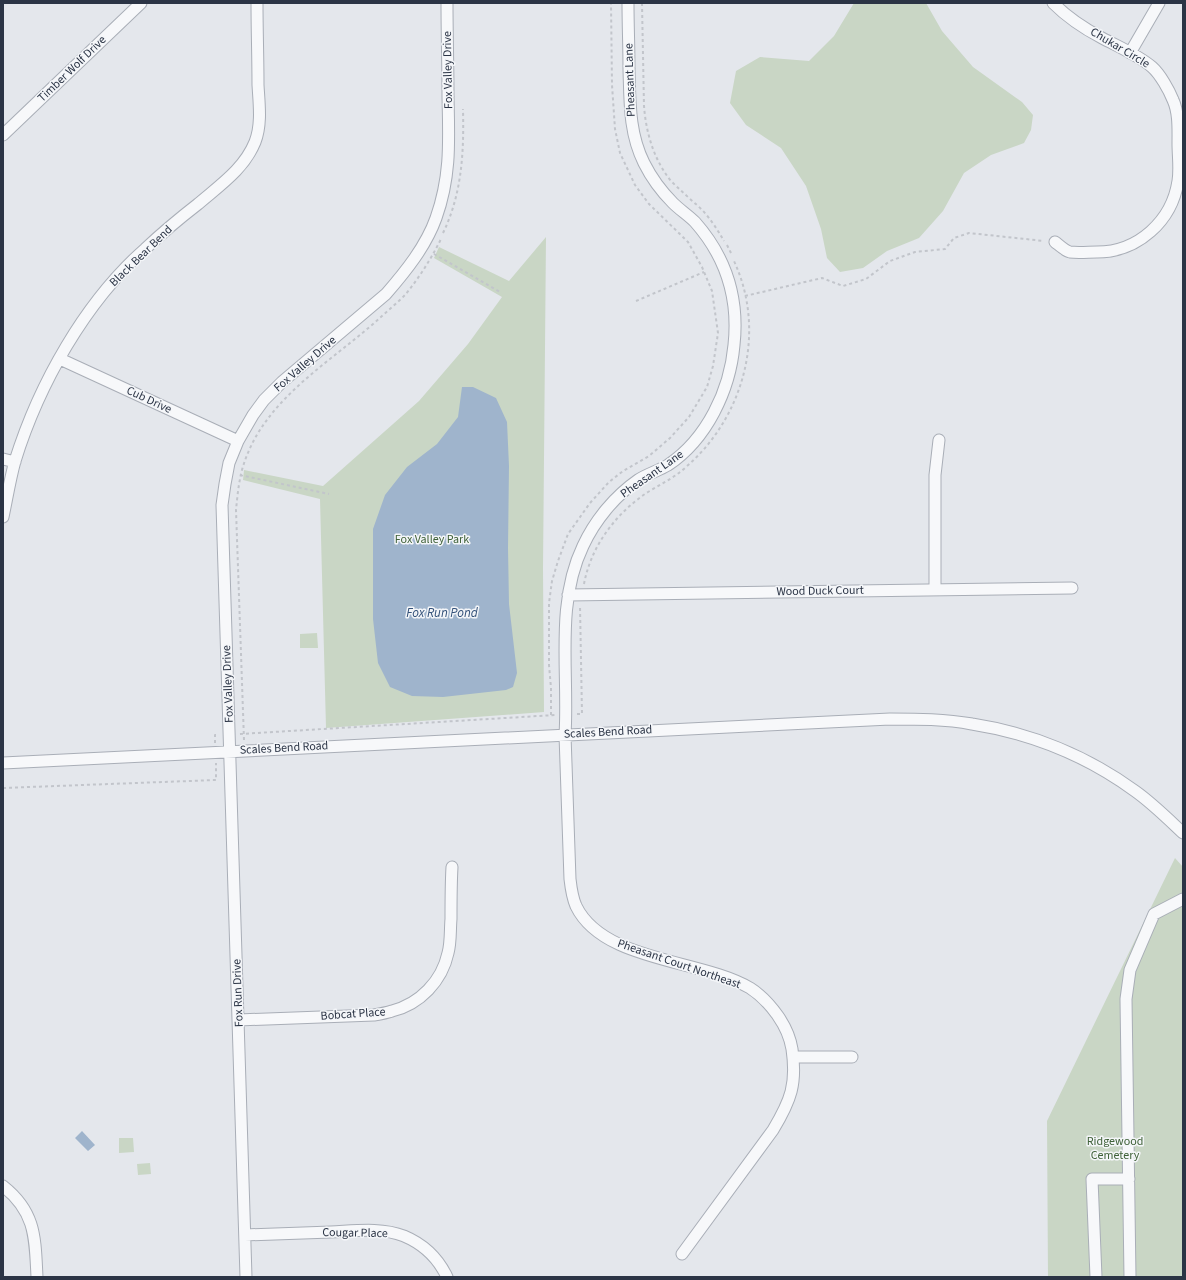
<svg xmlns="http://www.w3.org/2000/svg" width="1186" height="1280" font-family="'Source Sans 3',sans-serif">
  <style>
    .green { fill: #c9d6c5 }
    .water { fill: #9fb4cc }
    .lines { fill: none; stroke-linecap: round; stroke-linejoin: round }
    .minor-casing { stroke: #a9aeb7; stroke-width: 13 }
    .path { stroke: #c2c5cb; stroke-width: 2; stroke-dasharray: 3 3; stroke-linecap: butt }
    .minor { stroke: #f7f8fa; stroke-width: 11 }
    .labels { text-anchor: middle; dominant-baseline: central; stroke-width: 3; stroke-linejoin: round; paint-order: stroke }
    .street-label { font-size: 12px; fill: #2b3445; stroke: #f4f6f9 }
    .park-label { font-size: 12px; fill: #3f6138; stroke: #f4f6f9 }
    .water-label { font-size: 13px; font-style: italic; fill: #34527a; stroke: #f4f6f9 }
  </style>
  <rect width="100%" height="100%" fill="#e4e7ec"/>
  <path class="green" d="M854,3H926L942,31L973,67L1022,102L1033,115L1031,130L1024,143L991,155L964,173L943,211L919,238L887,251L863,268L840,272L827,258L821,229L806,186L781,148L746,125L730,103L736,71L760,57L809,61L834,36Z
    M546,237L543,569L544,712L326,728L320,499L243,480L244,470L323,486L419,401L468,344L502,297L434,258L439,247L509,281Z
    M317,633L318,648H300V634Z
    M1175,858L1183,867V1277H1048L1047,1121Z
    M119,1138H133L134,1152L119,1153Z
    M150,1163L151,1174L138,1175L137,1164Z"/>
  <path class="water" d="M462,387H473L496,398L507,422L509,466L508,548L509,604L517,673L513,687L506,690L443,697L412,696L390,687L378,663L373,619V529L385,495L407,467L437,444L458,417Z
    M82,1131L95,1145L88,1151L75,1138Z"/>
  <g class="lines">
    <g class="minor-casing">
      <path id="minor" d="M628,3C628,25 629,47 629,69C630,102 629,133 644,163C651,177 662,192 673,203C680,210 688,215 695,222C726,257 739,299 734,345C730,390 707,439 668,465C658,471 647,474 638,480C615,496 595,520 583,546C555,604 569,673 565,735L570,879C571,888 572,897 576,906C603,962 701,959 750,988C761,995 771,1006 778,1016C785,1026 790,1037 792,1049C797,1084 791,1100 773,1130L682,1254
        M1053,3C1067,17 1085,29 1102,38C1119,47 1138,55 1152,67C1160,74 1169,90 1173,100C1179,113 1178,130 1178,144C1178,156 1180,169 1178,181C1172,221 1138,252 1097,252C1089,252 1078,253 1070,252C1065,251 1059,245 1055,242
        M1130,53L1159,3
        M3,135L141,3
        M60,359L238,441
        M3,459L15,462
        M3,517C7,498 10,479 15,461C39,384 85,302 145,249C162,233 180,218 198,204C220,185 244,169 255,142C262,124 259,103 258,85C258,58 257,30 257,3
        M935,590V475L939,440
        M568,595L1072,588
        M3,763L890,719C918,719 945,719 972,724C1030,733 1087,756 1135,791C1152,803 1167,818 1183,833
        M238,1020L374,1015C380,1014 386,1013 392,1011C420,1004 442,981 448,953C451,942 450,930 451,919C451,902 451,884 452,867
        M793,1057H852
        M3,1186C36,1212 35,1238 37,1277
        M245,1235C273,1234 302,1233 331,1232C354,1231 381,1227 404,1236C423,1244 438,1258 447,1277
        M246,1277L222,505L225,484L229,463L238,441L253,415L264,400L282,382L386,294C406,271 426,246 436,218C451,176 449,141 448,97C448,66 447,34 447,3
        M1096,1277L1092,1179H1129
        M1130,1277L1126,999L1130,970L1154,914L1183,899"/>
    </g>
    <path class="path" d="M642,3L644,106C646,133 654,160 671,181C680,190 689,198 698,206C709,216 717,229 724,241
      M443,233C462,194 464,152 463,109
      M727,245L732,255
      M434,254L500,292
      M745,296L822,278L843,286L866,279L890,261L915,252L945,249L954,238L969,233L1044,241
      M636,301L704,272
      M240,475L329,494
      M584,584C591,546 616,513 648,492C661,484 674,478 686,467C744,417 767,332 734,261
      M577,714H582L580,606
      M551,715V688L549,665V603L552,581L558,561L568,534L590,503L609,482L623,471L649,456L670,438L689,417L707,387L713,366L718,333L712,291L702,267L688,242L649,204L635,185L620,153L615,129L612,85L611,3
      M240,734L555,715
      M244,740L236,510C237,500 238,489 240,479C243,461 253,439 264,424C294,381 344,351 382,316C390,309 398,302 405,295C419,278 431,259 441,239
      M215,743V735H218
      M3,788L216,780V763"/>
    <use href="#minor" class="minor"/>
  </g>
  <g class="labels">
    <g class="street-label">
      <text transform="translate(1120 48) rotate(31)">Chukar Circle</text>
      <text transform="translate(72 69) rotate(-44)">Timber Wolf Drive</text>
      <text transform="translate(448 70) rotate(-91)">Fox Valley Drive</text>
      <text transform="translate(630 80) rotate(-92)">Pheasant Lane</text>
      <text transform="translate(141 256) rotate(-44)">Black Bear Bend</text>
      <text transform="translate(305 364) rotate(-41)">Fox Valley Drive</text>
      <text transform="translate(149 400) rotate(25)">Cub Drive</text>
      <text transform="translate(652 474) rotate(-35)">Pheasant Lane</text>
      <text transform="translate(820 591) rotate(-1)">Wood Duck Court</text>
      <text transform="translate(228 684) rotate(-92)">Fox Valley Drive</text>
      <text transform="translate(608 732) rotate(-3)">Scales Bend Road</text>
      <text transform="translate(284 748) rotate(-3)">Scales Bend Road</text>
      <text transform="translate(679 964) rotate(19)">Pheasant Court Northeast</text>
      <text transform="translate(238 993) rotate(-92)">Fox Run Drive</text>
      <text transform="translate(353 1014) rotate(-4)">Bobcat Place</text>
      <text transform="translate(355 1233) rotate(1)">Cougar Place</text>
    </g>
    <g class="park-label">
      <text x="432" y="539">Fox Valley Park</text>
      <text x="1115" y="1141">Ridgewood<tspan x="1115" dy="14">Cemetery</tspan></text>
    </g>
    <g class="water-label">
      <text x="442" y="613">Fox Run Pond</text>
    </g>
  </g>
  <rect width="1186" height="1280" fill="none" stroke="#2b3445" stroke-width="8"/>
</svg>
